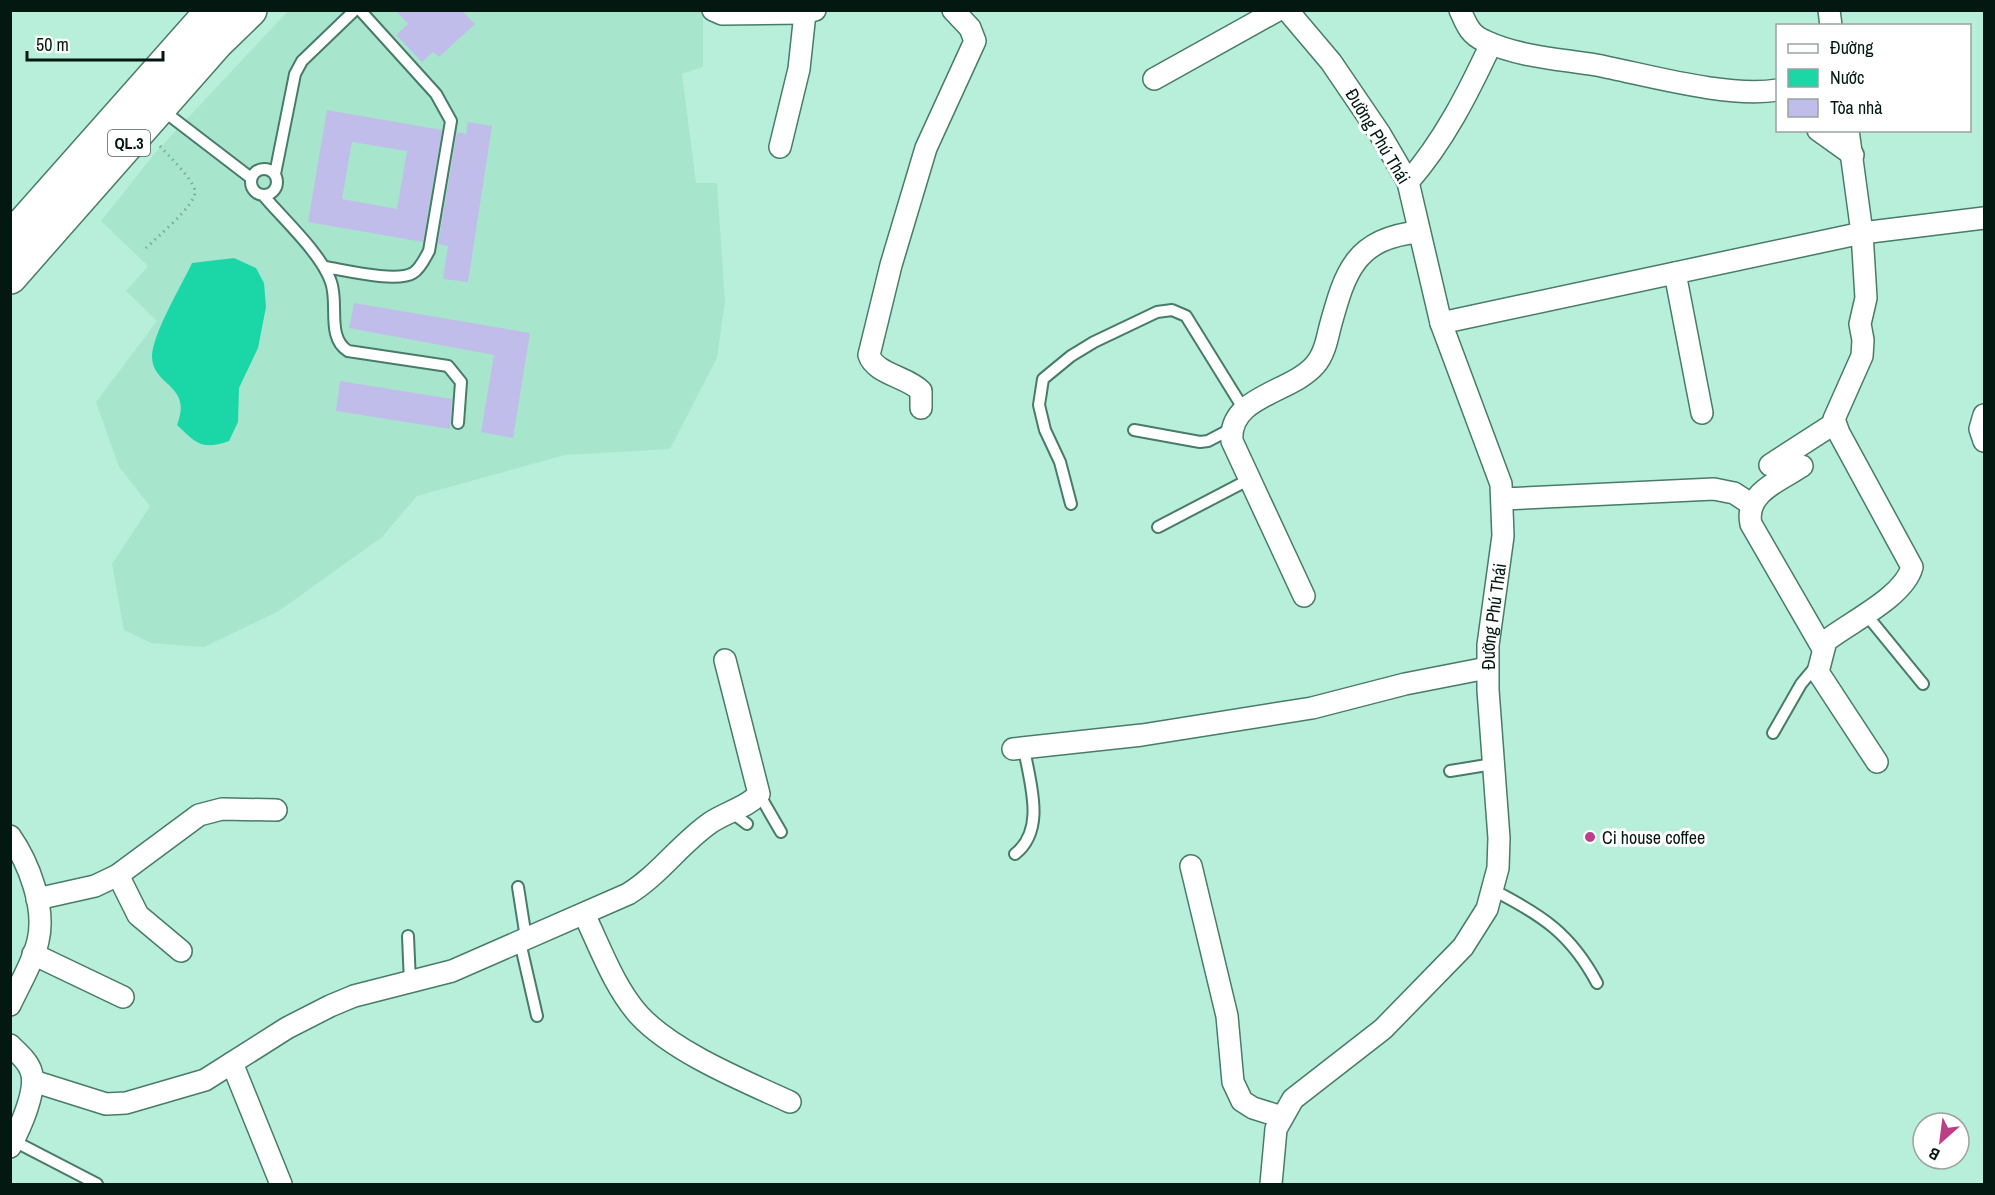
<svg xmlns="http://www.w3.org/2000/svg" width="1995" height="1195" font-family="'Archivo Narrow',sans-serif">
  <style>
    .built { fill: #a7e6cd }
    .water { fill: #1bd7a7 }
    .building { fill: #c1bdea; fill-rule: evenodd }
    .lines { fill: none; stroke-linecap: round; stroke-linejoin: round }
    .lane-casing { stroke: #487b69; stroke-width: 14 }
    .street-casing { stroke: #487b69; stroke-width: 24 }
    .highway-casing { stroke: #487b69; stroke-width: 36 }
    .path { stroke: #7eaa9a; stroke-width: 3; stroke-dasharray: 1.5 4.5; stroke-linecap: butt }
    .lane { stroke: #fff; stroke-width: 10 }
    .street { stroke: #fff; stroke-width: 21 }
    .highway { stroke: #fff; stroke-width: 33 }
    .poi-dot { fill: #be3d87; stroke: #fff; stroke-width: 2 }
    .labels { text-anchor: middle; dominant-baseline: central; stroke-width: 6; stroke-linejoin: round; paint-order: stroke }
    .shield { fill: #fff; stroke: #4f5d58; stroke-width: 1.5 }
    .shield-label { font-size: 16px; font-weight: bold; fill: #031811 }
    .street-label { font-size: 18px; fill: #031811; stroke: #fff }
    .poi-label { font-size: 18px; fill: #031811; stroke: #fff; text-anchor: start }
  </style>
  <rect width="100%" height="100%" fill="#b8efda"/>
  <path class="built" d="M288,11H703V67L682,74L696,183H717L725,301L717,358L670,449L565,455L417,496L382,537L279,611L204,647L151,643L124,630L112,564L150,506L119,467L96,402L157,321L126,291L148,266L101,221L155,153Z"/>
  <path class="water" d="M234,258L256,268L264,283L266,307L258,348L239,388L238,422L229,441C202,451 196,443 177,425C193,384 153,387 152,357C152,334 182,285 192,263Z"/>
  <path class="building" d="M395,10H461L475,24L439,57L433,52L422,62L396,35L408,24Z
    M327,110L442,130L423,242L308,222ZM352,142L407,151L397,209L342,199Z
    M468,122L492,126L468,282L443,279L448,246L438,244L457,132L466,134Z
    M354,303L530,333L513,438L481,432L494,355L349,328Z
    M340,381L452,399L450,429L336,411Z"/>
  <g class="lines">
    <g class="lane-casing">
      <path id="lane" d="M161,109L251,178
        M251 182a13 13 0 1 1 26 0a13 13 0 1 1-26 0Z
        M275,174L295,74L302,61L355,10
        M263,195C283,219 321,253 331,282C339,304 326,337 348,351L448,366L461,382L458,423
        M325,267C344,270 397,283 413,273C420,269 425,258 429,251L451,121L436,94L360,10
        M1134,430L1200,442L1208,441L1231,429
        M1071,504L1060,462L1045,430L1039,405L1043,379L1071,356L1094,342L1157,312L1172,310L1186,316L1243,408
        M1158,527L1250,479
        M1865,613L1923,684
        M1773,733L1801,684L1816,666
        M1450,771L1493,764
        M759,794L781,832
        M730,811L747,824
        M1015,854C1047,829 1029,781 1024,748
        M518,887L526,938
        M1493,890C1542,915 1571,934 1597,983
        M408,936L410,983
        M520,942L537,1016
        M14,1141L97,1184"/>
    </g>
    <g class="street-casing">
      <g id="street">
        <path d="M713,10L722,14L805,13"/>
        <path d="M1460,10C1466,24 1470,35 1485,41C1519,57 1560,59 1596,65C1648,75 1726,98 1778,90"/>
        <path d="M1829,10L1831,26"/>
        <path d="M1154,79L1278,10"/>
        <path d="M1818,130L1853,155"/>
        <path d="M1848,130L1862,233L1866,298L1860,324L1863,340L1862,356L1834,419L1839,433L1912,567C1904,597 1850,622 1826,641L1818,672L1877,762"/>
        <path d="M780,147L799,69L805,13L815,10"/>
        <path d="M1408,182C1444,141 1468,93 1491,44"/>
        <path d="M1675,273L1702,413"/>
        <path d="M1441,323L1862,233L1984,218"/>
        <path d="M921,408V391C908,377 875,374 869,355L891,265L926,148L975,41L970,28L953,10"/>
        <path d="M1984,415L1980,429L1984,441"/>
        <path d="M1770,465L1835,423"/>
        <path d="M1802,466C1781,480 1744,493 1751,524L1822,647"/>
        <path d="M1503,499L1714,489L1734,493L1751,504"/>
        <path d="M1304,596L1232,441C1228,396 1291,393 1315,365C1324,355 1327,340 1330,327C1345,272 1355,238 1419,232"/>
        <path d="M1013,749L1142,735L1312,708L1405,684L1487,668"/>
        <path d="M10,836C29,863 46,908 38,941C33,963 19,985 10,1005"/>
        <path d="M1191,866L1227,1016L1233,1082L1242,1101L1253,1108L1282,1117"/>
        <path d="M118,875L138,915L181,951"/>
        <path d="M37,899L95,886L118,875L199,815L222,809L276,810"/>
        <path d="M584,914C600,947 614,987 639,1015C673,1052 744,1081 790,1102"/>
        <path d="M33,954L123,997"/>
        <path d="M10,1045C17,1052 28,1061 31,1071C38,1090 19,1130 10,1147"/>
        <path d="M232,1063L281,1184"/>
        <path d="M33,1081L106,1104L126,1103L205,1080L287,1028L330,1006L354,996L452,971L628,894C659,875 680,844 710,823C724,813 748,807 759,794L725,660"/>
        <path id="s1" d="M1271,1184L1276,1129L1293,1099L1383,1029L1463,947L1487,909L1498,868L1499,838L1488,690V645L1503,536L1501,484L1441,323L1408,182L1380,134L1331,62L1287,10"/>
      </g>
    </g>
    <g class="highway-casing">
      <path id="highway" d="M10,239L213,10
        M10,277L216,43L250,10"/>
    </g>
    <path class="path" d="M146,248C157,237 195,206 195,192C195,181 167,154 158,144"/>
    <use href="#lane" class="lane"/>
    <use href="#street" class="street"/>
    <use href="#highway" class="highway"/>
  </g>
  <circle class="poi-dot" cx="1590" cy="837" r="6"/>
  <g class="labels">
    <rect class="shield" x="108" y="130" width="42" height="26" rx="4.5"/>
    <g class="shield-label">
      <text x="129" y="143">QL.3</text>
    </g>
    <g class="street-label">
      <text transform="translate(1378 136) rotate(59)">Đường Phú Thái</text>
      <text stroke="none"><textPath href="#s1" startOffset="658">Đường Phú Thái</textPath></text>
    </g>
    <g class="poi-label">
      <text x="1602" y="837">Ci house coffee</text>
    </g>
  </g>
  <rect width="1995" height="1195" fill="none" stroke="#031811" stroke-width="24"/>
  <rect x="1776" y="24" width="195" height="108" fill="#ffffff" stroke="#9aa3a0" stroke-width="1.5"/>
  <rect x="1788" y="44" width="30" height="9" fill="#ffffff" stroke="#9aa3a0" stroke-width="1.5"/>
  <text x="1830" y="54" font-size="18" fill="#031811">Đường</text>
  <rect x="1788" y="69" width="30" height="18" fill="#1bd7a7" stroke="#9aa3a0" stroke-width="1.5"/>
  <text x="1830" y="84" font-size="18" fill="#031811">Nước</text>
  <rect x="1788" y="99" width="30" height="18" fill="#c1bdea" stroke="#9aa3a0" stroke-width="1.5"/>
  <text x="1830" y="114" font-size="18" fill="#031811">Tòa nhà</text>
  <g transform="translate(1941 1141) rotate(208)"><circle r="28" fill="#ffffff" stroke="#9aa3a0" stroke-width="1.5"/>
  <path d="M0-4.5L10 22L0 15L-10 22Z" fill="#be3d87"/>
  <text y="-9" font-size="16" font-weight="bold" text-anchor="middle" fill="#031811">B</text>
  </g>
  <path d="M27 51v9h136v-9" fill="none" stroke="#031811" stroke-width="3"/>
  <text x="36" y="51" font-size="18" fill="#031811" stroke="#ffffff" stroke-width="4.5" paint-order="stroke">50 m</text>
</svg>
